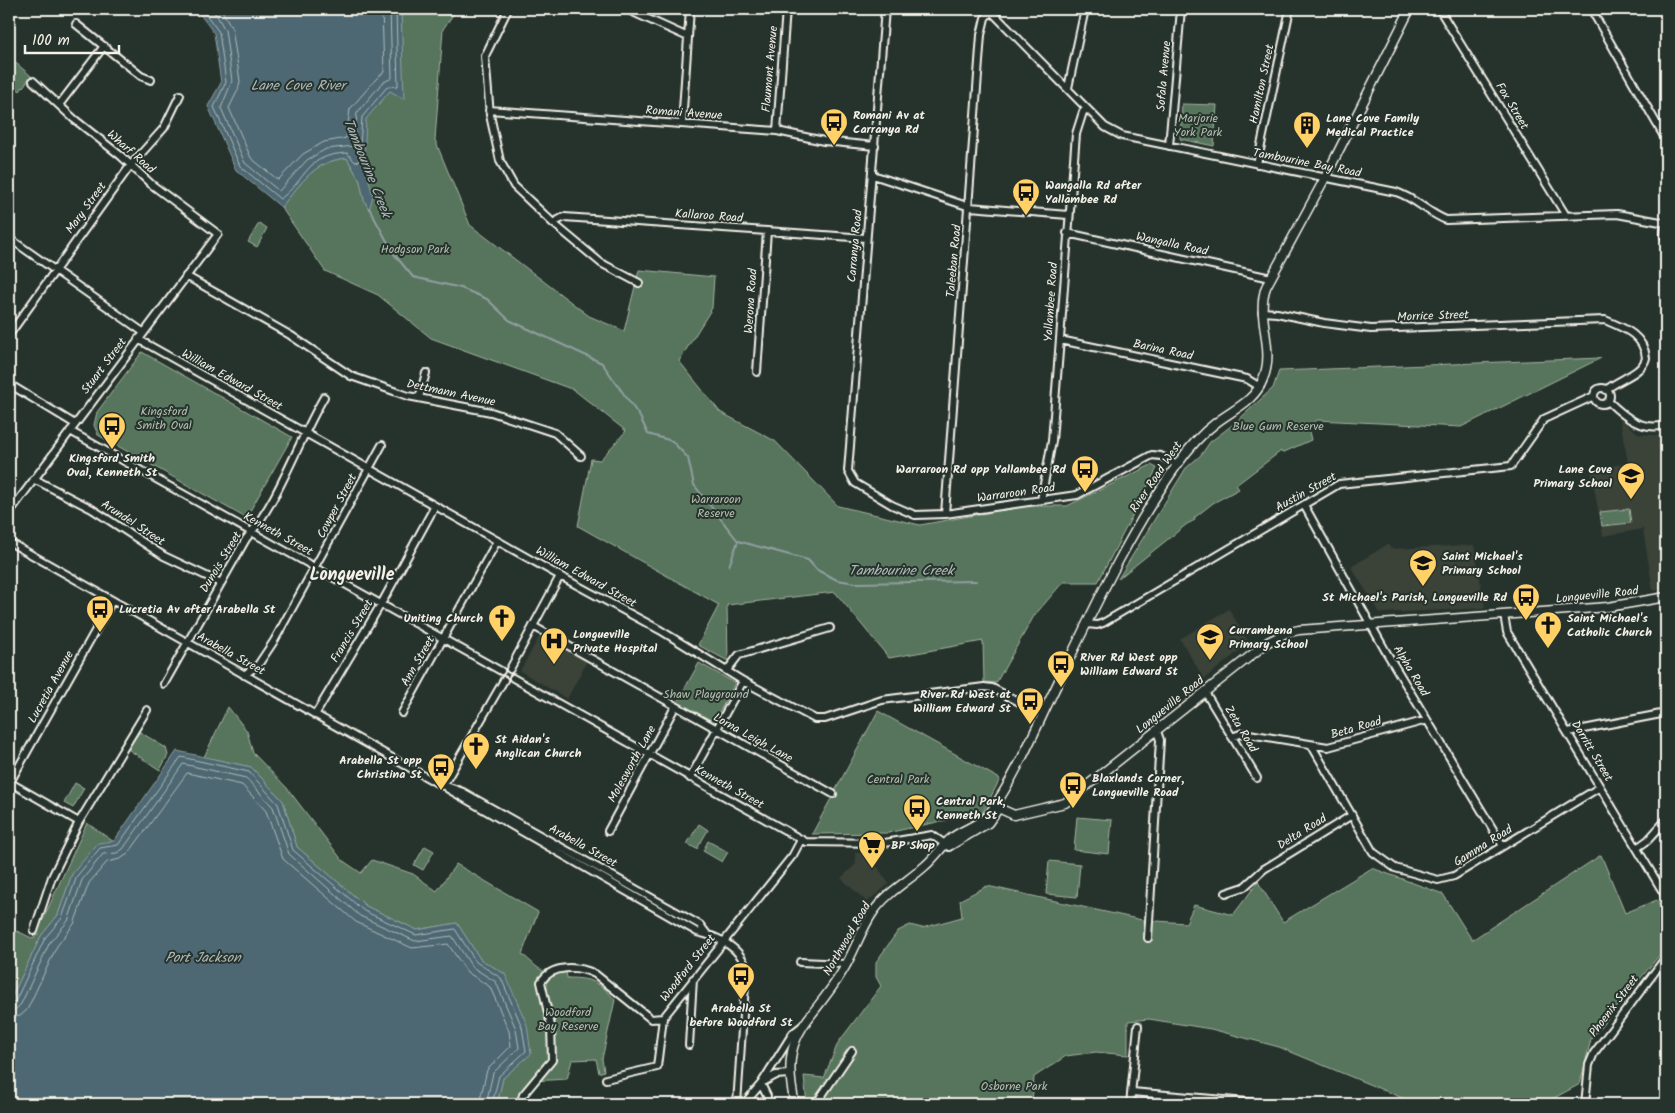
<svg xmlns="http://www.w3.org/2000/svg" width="1675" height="1113" font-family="Kalam,sans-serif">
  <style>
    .built { fill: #3b4239 }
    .green { fill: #57745b; stroke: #a6b2a2 }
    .water { fill: #4d6772; stroke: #909ea1 }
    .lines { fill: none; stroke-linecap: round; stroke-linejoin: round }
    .shore { stroke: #b1bab9; stroke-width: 1 }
    .stream { stroke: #909ea1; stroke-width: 2 }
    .minor-casing { stroke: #f4f1e8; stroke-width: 10 }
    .major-casing { stroke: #f4f1e8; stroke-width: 11 }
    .minor { stroke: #26332d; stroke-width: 6 }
    .major { stroke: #26332d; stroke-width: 8 }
    .labels { text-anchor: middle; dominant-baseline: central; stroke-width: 4; stroke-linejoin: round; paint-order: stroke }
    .street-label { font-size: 12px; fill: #f4f1e8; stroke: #26332d }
    .poi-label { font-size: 12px; font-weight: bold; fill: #f4f1e8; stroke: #26332d; text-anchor: start }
    .park-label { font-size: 12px; fill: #b5bfb0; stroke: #26332d }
    .water-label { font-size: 14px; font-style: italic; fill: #b1bab9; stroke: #26332d }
    .district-label { font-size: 18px; font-weight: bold; fill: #f4f1e8; stroke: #26332d }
  </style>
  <rect width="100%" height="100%" fill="#26332d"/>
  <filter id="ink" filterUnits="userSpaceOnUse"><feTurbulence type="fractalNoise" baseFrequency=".02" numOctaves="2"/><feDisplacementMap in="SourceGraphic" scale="10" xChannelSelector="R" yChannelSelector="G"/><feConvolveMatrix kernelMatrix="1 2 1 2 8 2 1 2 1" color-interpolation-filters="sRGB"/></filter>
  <g filter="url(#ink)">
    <path class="built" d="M1620,419L1639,434L1666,436V589L1653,591L1643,529L1603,536L1591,470L1628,463Z
      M1388,544L1391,549L1474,545L1485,608L1380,613L1351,567Z
      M1229,609L1249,643L1204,679L1180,639Z
      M541,634L588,659L567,699L520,671Z
      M855,853H868L889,884L867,902L841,878L856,864Z"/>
    <path class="green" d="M401,9H457L443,29L435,140L470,225L589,316L624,331L639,270L714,277L712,308L679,361L720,412L775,441L838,506L920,525L1025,506H1067L1151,465L1157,468L1098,582H1063L1034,616L996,683L984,682L983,641L889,658L835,592L727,605L728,661L698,645L719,605L578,526L591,459L600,460L626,431L574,390L431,338L378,295L325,271L281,207C302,183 313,161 347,158L360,181L364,200L369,209L363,158L365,115L390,90L403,99Z
      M9,57L31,76L20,91L9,82Z
      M1182,104L1217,105L1214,146L1180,139Z
      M259,223L267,228L257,247L248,242Z
      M142,352L292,437L246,518L98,435L94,425L97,412Z
      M1601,358L1461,427L1317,420L1308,427L1311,440L1282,453L1281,451L1236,485L1239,489L1213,503L1194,518L1195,520L1187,524L1118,579L1186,468L1201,455L1210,442L1235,423L1273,388L1279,371Z
      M1629,509L1631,523L1602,526L1600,512Z
      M699,663L735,683L713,724L676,704Z
      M228,707L247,731L253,753L287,788L342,860L361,873L372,860L413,874L437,891L456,864L538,912L522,954C541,970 541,975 566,972L567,978C591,978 600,982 615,1000L602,1059L604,1071L599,1073L596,1059L572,1060L567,1079L533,1081L520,1104H497L503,1078L531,1053L505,974L480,959L457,923L417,930L366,906L297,847L283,801L251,767L204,757Z
      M878,711L1000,779L983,812L887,833L812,834Z
      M140,732L166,748L168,755L160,770L126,748Z
      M75,783L84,788L73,808L64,803Z
      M1077,817L1112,820L1109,854L1074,850Z
      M87,823L114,842L72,874L58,915L41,936L9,1003V945L17,931L34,939Z
      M699,824L708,830L697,849L687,844Z
      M708,841L728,852L722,862L703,851Z
      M425,846L434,851L423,870L414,865Z
      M1601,855L1625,913L1657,900L1666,916V947L1591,1039L1580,1084L1543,1104H1417L1279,1047L1211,1029L1149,1019L1128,1021V1055L1096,1052L1066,1056L1034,1077L1032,1104H807L804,1076L824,1078L838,1043L881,986L876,977V962L898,931L910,925L922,928L962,917L960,900L987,886L1142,920L1186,923L1194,905L1233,915L1258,882L1283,922L1372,868L1443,894L1472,940Z
      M1049,861L1080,864L1077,897L1046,894Z"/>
    <path class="water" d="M196,9H401L404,99L390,91L366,119L364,161L373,196L369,210L364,200L360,181L347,158C313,161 302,183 281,207L236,170L208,106L221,83L214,33Z
      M177,751L251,767L283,801L297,847L366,906L417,930L457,923L480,959L505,974L527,1025L531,1054L503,1078L497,1104H9V1003L41,936L58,915L72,874L98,843L114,841Z"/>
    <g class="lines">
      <path class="shore" d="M202,9L219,32L226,82L214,107L240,166L280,199C308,179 304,155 347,153L355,162L359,161L362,117L387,87L398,86L396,9
        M209,9L216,14L225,30L232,81L221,108L245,163L279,191L307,160L326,149L354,146L357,113L382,83L392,78L390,9
        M221,9L232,28L240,81L238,90L229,108L251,158L278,180L303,154L324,142L346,138L350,109L376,79L384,72L382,9
        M9,1005L15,1002L45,938L62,918L77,876L100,848L118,845L181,757L249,772L278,804L293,850L364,911L416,935L455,929L476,962L501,978L522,1027L526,1051L499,1076L492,1104
        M9,1011L16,1009L21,1004L50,942L68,921L82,880L103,854L117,853L123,849L183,764L246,778L273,807L289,854L360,916L415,941L452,936L472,967L496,982L516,1029L519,1048L493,1073L486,1104
        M9,1018L20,1016L27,1010L57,946L74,924L89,883L107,862L120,859L128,854L187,773L242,785L266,811L283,859L356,922L412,948L448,944L467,972L490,987L509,1031L511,1046L487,1070L479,1104"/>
      <path class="stream" d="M369,208L394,254L413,277L461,288L487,299L509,320L602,363L640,417L648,434L672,441L688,458L694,485L738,541L808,560L817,570L837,580L856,583L976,581
        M729,566L738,541"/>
      <g class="minor-casing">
        <path id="minor" d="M508,9L485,56L490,115L500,161L514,186L553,223L601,263L639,283
          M626,9L688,37
          M885,9L848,471L855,483L892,505L915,515L945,514L1077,495L1152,455L1161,456L1177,465
          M989,9L1105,127L1122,136L1396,192C1415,198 1428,213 1446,220L1617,214L1666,223
          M1439,9L1565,214
          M1591,9L1666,140
          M76,24L141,76L151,80
          M1068,88L1085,9
          M59,105L104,46
          M489,110L777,131L824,141L875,146
          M682,124L690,9
          M777,131L786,9
          M1169,146L1181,9
          M1257,164L1290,9
          M873,175L970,207L1068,215
          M553,223L564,217L866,238
          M1665,223L1664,236L1666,240
          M1067,233L1271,278
          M9,238L143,332
          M186,276L290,335L351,376L408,396L491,412L555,433L581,456
          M1262,312L1277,313L1324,323L1371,329L1605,320C1624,328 1644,335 1646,358C1642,374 1618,379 1606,390
          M9,335L130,166L164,128L180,95
          M138,339L560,576L660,630L743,681L815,719H825L882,700L984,687L992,688L1043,714
          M1060,340L1247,379L1260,387
          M757,372L767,231
          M9,384L75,424
          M1594 396a8 8 0 1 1 16 0a8 8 0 1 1-16 0Z
          M419,398L426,373
          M1608,401C1626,418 1641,431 1666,425
          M70,431L501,671
          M34,479L92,509L164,556L221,583
          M1041,500L1052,441L1076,134L1083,112L1087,109
          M1304,505L1385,650L1503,846
          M9,513L218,234L151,184L121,156L74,119L33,81
          M945,514L981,35L985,18L991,11
          M9,542L435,782L463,792L700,925L707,934
          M1504,615L1507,632L1666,897
          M1087,624L1097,625L1103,623L1339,484L1511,466L1544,419L1594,396
          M533,626L833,794
          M510,669L560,576
          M728,669L739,655L830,628
          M244,675L258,665L274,641L382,445
          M513,678L806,842L885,843L932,835L949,847
          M164,684L246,539C280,499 298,441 324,397
          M1205,692L1257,778
          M402,713L497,541
          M315,715L384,599L435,506
          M1568,732L1666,713
          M1232,737L1243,733L1328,747L1427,720
          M1312,746L1373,852L1395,868L1438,880L1454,876L1600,787
          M690,778L743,681
          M9,782L79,822
          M9,784L112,601
          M443,786L504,680
          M448,789L697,932C717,936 743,948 746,970L737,1104
          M608,831L675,707
          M1637,848L1648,840L1666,820
          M1226,893L1244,887L1264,869L1352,815
          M34,931L52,877L79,822L147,710
          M1148,938L1160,740L1157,731
          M800,962L847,964
          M689,1045L693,979
          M606,1079L657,1067L663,1018
          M765,1081L776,1075L789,1074
          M761,1084L767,1096L766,1104
          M1132,1092L1270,1104
          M520,1104L523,1095L552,1060L551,1026L541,982C552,964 578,966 595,974L651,1019L663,1018L793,855L801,840
          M744,1104L761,1084L793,1033L802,1026
          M816,1104L852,1051
          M1130,1104L1138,1026
          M1585,1104L1589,1065L1594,1053L1666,957"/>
      </g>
      <g class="major-casing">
        <path id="major" d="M994,806L1014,815L1065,803L1268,642L1286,633L1299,630L1608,607L1666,597
          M951,845L988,823L996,812
          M795,1104C778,1032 810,1025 842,972C854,953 861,929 874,911C887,892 910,880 926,865C934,858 941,848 949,840C961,829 982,825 990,813C1015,777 1033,735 1052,695C1090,617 1126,537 1177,465C1188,449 1201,434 1217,422C1234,409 1255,401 1263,379C1276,349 1255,317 1266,287L1325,178L1410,9"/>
      </g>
      <use href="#minor" class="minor"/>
      <use href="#major" class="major"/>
    </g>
  </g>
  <defs>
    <g id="bus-pin" transform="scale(1.4375)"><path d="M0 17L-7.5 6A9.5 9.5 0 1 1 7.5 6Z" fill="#ffd166" stroke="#26332d"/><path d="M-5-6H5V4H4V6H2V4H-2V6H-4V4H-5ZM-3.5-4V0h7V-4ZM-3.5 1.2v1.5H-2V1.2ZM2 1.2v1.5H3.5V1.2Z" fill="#111"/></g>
    <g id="building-pin" transform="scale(1.4375)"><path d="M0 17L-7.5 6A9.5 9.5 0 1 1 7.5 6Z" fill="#ffd166" stroke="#26332d"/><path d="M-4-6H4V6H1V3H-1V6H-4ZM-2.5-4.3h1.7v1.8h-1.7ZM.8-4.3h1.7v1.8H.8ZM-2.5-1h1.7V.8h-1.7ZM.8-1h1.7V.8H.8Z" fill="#111"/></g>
    <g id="school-pin" transform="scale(1.4375)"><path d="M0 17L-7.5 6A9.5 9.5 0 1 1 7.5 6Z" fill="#ffd166" stroke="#26332d"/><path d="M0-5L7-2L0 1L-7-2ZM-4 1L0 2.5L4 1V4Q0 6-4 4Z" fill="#111"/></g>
    <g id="church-pin" transform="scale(1.4375)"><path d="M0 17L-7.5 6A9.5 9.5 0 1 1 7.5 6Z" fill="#ffd166" stroke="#26332d"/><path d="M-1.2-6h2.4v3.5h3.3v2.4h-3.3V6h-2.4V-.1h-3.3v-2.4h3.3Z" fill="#111"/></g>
    <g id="hospital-pin" transform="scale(1.4375)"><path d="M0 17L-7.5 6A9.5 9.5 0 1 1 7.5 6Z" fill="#ffd166" stroke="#26332d"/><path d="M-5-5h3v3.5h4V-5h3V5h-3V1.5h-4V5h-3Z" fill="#111"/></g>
    <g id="supermarket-pin" transform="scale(1.4375)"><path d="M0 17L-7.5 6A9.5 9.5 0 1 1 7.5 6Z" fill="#ffd166" stroke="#26332d"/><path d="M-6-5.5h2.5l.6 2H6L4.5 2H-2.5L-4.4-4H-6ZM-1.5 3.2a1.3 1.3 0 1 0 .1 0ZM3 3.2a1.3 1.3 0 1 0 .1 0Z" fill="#111"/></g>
  </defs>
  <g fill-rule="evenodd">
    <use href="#bus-pin" x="834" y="122"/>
    <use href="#building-pin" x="1307" y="125"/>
    <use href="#bus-pin" x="1026" y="192"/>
    <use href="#bus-pin" x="112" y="426"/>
    <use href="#bus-pin" x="1085" y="469"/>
    <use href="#school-pin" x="1631" y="476"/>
    <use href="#school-pin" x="1423" y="563"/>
    <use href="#bus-pin" x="1526" y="597"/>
    <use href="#bus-pin" x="100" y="609"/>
    <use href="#church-pin" x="502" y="618"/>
    <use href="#church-pin" x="1548" y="625"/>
    <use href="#school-pin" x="1210" y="637"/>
    <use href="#hospital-pin" x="554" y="641"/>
    <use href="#bus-pin" x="1061" y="664"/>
    <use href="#bus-pin" x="1030" y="701"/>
    <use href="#church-pin" x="476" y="746"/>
    <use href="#bus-pin" x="441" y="767"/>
    <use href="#bus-pin" x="1073" y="785"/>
    <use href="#bus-pin" x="917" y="808"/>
    <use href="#supermarket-pin" x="872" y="845"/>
    <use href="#bus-pin" x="741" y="976"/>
  </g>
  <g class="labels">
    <g class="street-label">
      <text transform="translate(770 69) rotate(-85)">Flaumont Avenue</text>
      <text transform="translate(1164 76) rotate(-85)">Sofala Avenue</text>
      <text transform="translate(1262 84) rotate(-78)">Hamilton Street</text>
      <text transform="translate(1512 106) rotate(59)">Fox Street</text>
      <text transform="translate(684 113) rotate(4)">Romani Avenue</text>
      <text transform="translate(131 152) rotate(41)">Wharf Road</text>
      <text transform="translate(1307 163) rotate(11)">Tambourine Bay Road</text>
      <text transform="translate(86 208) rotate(-54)">Mary Street</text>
      <text transform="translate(709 216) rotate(4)">Kallaroo Road</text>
      <text transform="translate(1172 244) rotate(12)">Wangalla Road</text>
      <text transform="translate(855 246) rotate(-85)">Carranya Road</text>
      <text transform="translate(954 261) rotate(-85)">Taleeban Road</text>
      <text transform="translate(751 301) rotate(-86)">Werona Road</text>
      <text transform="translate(1051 302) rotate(-86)">Yallambee Road</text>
      <text transform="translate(1433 316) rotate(-2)">Morrice Street</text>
      <text transform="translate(1163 350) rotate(12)">Barina Road</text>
      <text transform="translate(104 366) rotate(-53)">Stuart Street</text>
      <text transform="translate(232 380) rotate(29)">William Edward Street</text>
      <text transform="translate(451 393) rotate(12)">Dettmann Avenue</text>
      <text transform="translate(1156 477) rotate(-56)">River Road West</text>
      <text transform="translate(1306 492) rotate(-29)">Austin Street</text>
      <text transform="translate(1016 493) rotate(-8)">Warraroon Road</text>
      <text transform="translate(337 506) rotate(-62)">Cowper Street</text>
      <text transform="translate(133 523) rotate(33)">Arundel Street</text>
      <text transform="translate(278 534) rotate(29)">Kenneth Street</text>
      <text transform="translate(221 562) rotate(-59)">Dunois Street</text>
      <text transform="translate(586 577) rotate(29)">William Edward Street</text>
      <text transform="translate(1597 595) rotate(-6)">Longueville Road</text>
      <text transform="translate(352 631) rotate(-59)">Francis Street</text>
      <text transform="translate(231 654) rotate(29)">Arabella Street</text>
      <text transform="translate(418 661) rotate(-60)">Ann Street</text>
      <text transform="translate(1411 671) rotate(59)">Alpha Road</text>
      <text transform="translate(51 687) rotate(-61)">Lucretia Avenue</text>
      <text transform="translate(1170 705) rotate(-39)">Longueville Road</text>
      <text transform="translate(1356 728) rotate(-16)">Beta Road</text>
      <text transform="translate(1241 729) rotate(59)">Zeta Road</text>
      <text transform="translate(753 738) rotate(29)">Lorna Leigh Lane</text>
      <text transform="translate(1592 751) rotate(59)">Dorritt Street</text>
      <text transform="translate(632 764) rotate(-61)">Molesworth Lane</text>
      <text transform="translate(729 787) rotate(29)">Kenneth Street</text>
      <text transform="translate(1302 832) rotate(-32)">Delta Road</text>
      <text transform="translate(583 846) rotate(29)">Arabella Street</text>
      <text transform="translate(1483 846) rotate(-32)">Gamma Road</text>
      <text transform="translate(847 939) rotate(-60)">Northwood Road</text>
      <text transform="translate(688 968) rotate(-52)">Woodford Street</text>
      <text transform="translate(1614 1006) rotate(-53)">Phoenix Street</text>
    </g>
    <g class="poi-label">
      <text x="853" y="115">Romani Av at<tspan x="853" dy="14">Carranya Rd</tspan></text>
      <text x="1326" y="118">Lane Cove Family<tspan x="1326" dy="14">Medical Practice</tspan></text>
      <text x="1045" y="185">Wangalla Rd after<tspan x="1045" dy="14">Yallambee Rd</tspan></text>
      <text x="112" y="458" text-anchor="middle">Kingsford Smith<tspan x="112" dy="14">Oval, Kenneth St</tspan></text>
      <text x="1066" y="469" text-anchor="end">Warraroon Rd opp Yallambee Rd</text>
      <text x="1612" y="469" text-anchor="end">Lane Cove<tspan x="1612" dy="14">Primary School</tspan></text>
      <text x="1442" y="556">Saint Michael's<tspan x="1442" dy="14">Primary School</tspan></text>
      <text x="1507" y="597" text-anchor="end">St Michael's Parish, Longueville Rd</text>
      <text x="119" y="609">Lucretia Av after Arabella St</text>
      <text x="483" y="618" text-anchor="end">Uniting Church</text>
      <text x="1567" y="618">Saint Michael's<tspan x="1567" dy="14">Catholic Church</tspan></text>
      <text x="1229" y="630">Currambena<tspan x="1229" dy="14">Primary School</tspan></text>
      <text x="573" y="634">Longueville<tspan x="573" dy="14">Private Hospital</tspan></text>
      <text x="1080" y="657">River Rd West opp<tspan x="1080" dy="14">William Edward St</tspan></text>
      <text x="1011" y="694" text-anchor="end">River Rd West at<tspan x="1011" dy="14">William Edward St</tspan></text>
      <text x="495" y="739">St Aidan's<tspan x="495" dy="14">Anglican Church</tspan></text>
      <text x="422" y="760" text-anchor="end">Arabella St opp<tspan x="422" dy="14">Christina St</tspan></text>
      <text x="1092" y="778">Blaxlands Corner,<tspan x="1092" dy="14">Longueville Road</tspan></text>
      <text x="936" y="801">Central Park,<tspan x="936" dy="14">Kenneth St</tspan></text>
      <text x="891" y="845">BP Shop</text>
      <text x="741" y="1008" text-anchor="middle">Arabella St<tspan x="741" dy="14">before Woodford St</tspan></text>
    </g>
    <g class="park-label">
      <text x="1198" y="118">Marjorie<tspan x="1198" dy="14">York Park</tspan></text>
      <text x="415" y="249">Hodgson Park</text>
      <text x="164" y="411">Kingsford<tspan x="164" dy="14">Smith Oval</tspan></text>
      <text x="1278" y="426">Blue Gum Reserve</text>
      <text x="716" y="499">Warraroon<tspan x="716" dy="14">Reserve</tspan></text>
      <text x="706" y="694">Shaw Playground</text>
      <text x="898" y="779">Central Park</text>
      <text x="568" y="1012">Woodford<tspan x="568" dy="14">Bay Reserve</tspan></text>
      <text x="1014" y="1086">Osborne Park</text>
    </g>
    <g class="water-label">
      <text x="298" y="86">Lane Cove River</text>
      <text transform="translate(367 168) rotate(68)">Tambourine Creek</text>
      <text x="901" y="571">Tambourine Creek</text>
      <text x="203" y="958">Port Jackson</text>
    </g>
    <g class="district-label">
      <text x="352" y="575">Longueville</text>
    </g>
  </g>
  <rect width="1675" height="1113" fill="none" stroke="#26332d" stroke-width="30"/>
  <rect x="15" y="15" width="1645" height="1083" fill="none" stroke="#f4f1e8" stroke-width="2" filter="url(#ink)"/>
  <path d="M25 45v8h94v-8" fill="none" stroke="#f4f1e8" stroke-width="2.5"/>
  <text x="32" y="45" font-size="15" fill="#f4f1e8" stroke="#26332d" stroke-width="4" paint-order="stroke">100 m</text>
</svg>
